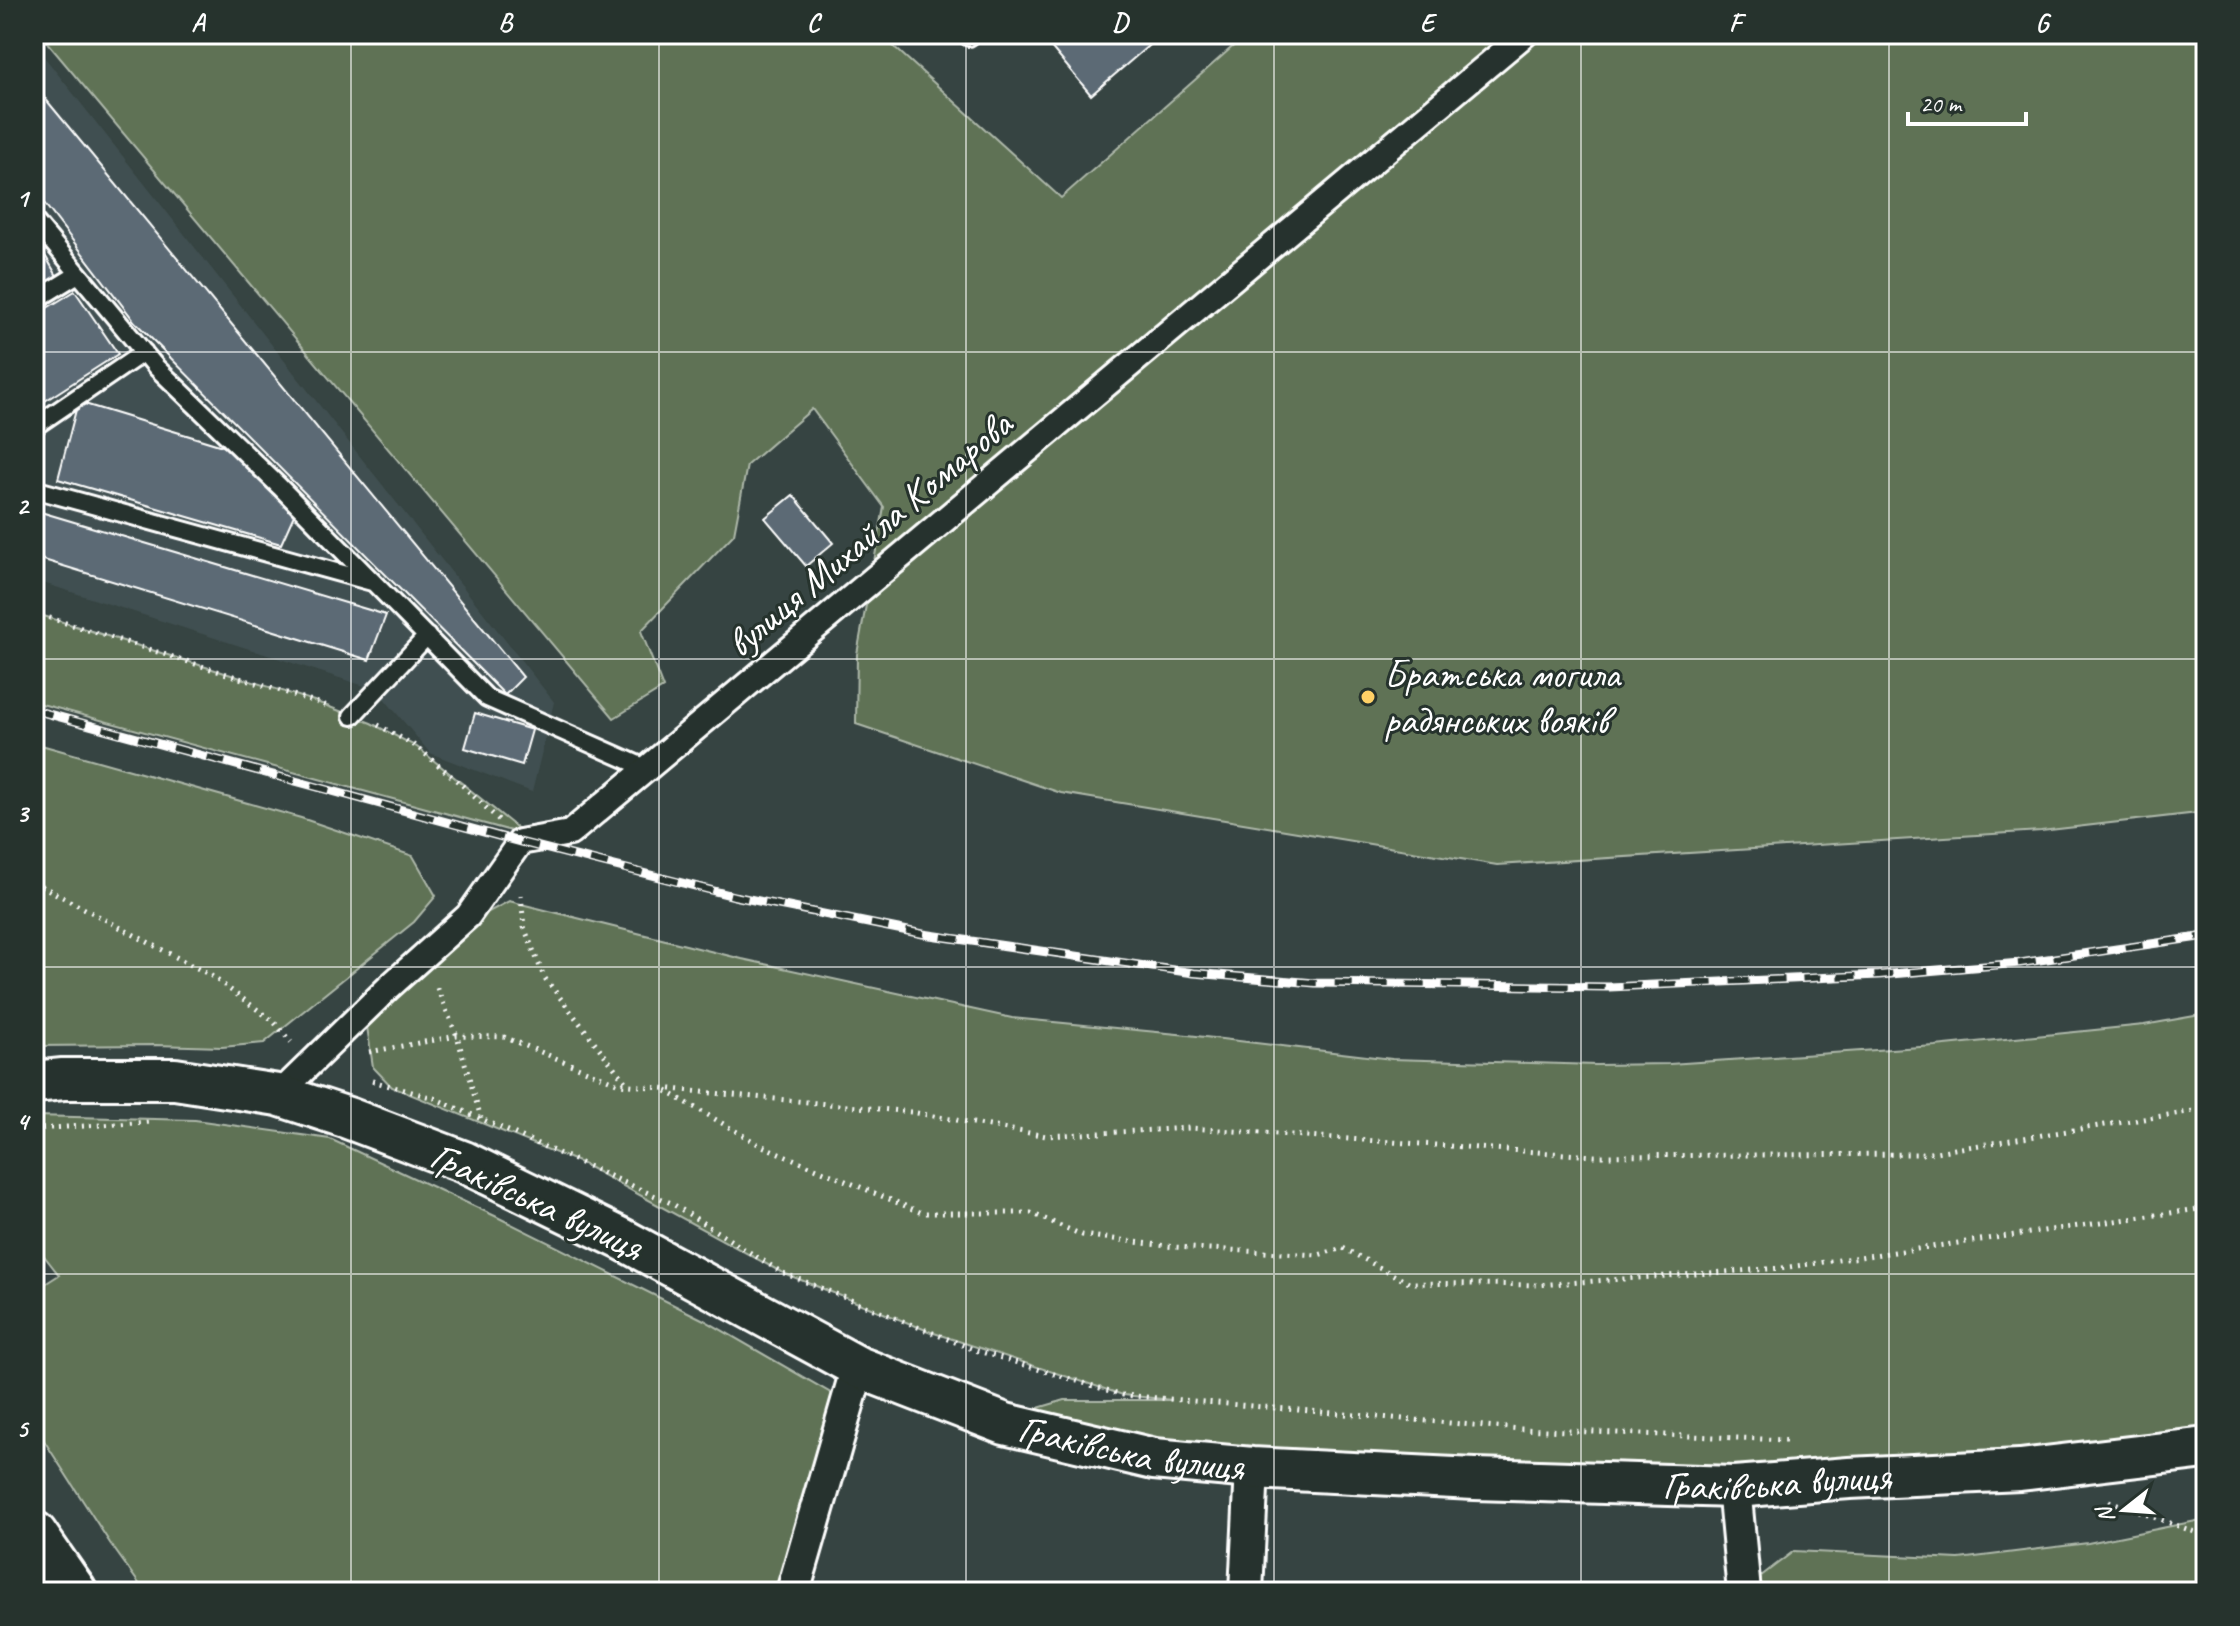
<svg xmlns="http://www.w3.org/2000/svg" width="2240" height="1626" font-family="Caveat,sans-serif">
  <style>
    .built { fill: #415051 }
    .green { fill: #5e7255; stroke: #aeb8aa; stroke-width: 2 }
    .building { fill: #5b6b74; stroke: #fff; stroke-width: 2 }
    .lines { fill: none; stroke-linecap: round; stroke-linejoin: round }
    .service-casing { stroke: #fff; stroke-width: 22 }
    .pedestrian-casing { stroke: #fff; stroke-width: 30 }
    .minor-casing { stroke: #fff; stroke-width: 38 }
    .tertiary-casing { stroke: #fff; stroke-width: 46 }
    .trunk-casing { stroke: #fff; stroke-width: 50 }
    .path { stroke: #fff; stroke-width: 5; stroke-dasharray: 2 6; stroke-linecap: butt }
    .service { stroke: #26332d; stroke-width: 16 }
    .pedestrian { stroke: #26332d; stroke-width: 24 }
    .minor { stroke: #26332d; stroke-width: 32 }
    .tertiary { stroke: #26332d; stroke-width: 40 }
    .trunk { stroke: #26332d; stroke-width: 44 }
    .rail-casing { stroke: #fff; stroke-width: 9 }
    .rail { stroke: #26332d; stroke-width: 6; stroke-dasharray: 18; stroke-linecap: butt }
    .grid { fill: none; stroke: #fff; stroke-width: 2; stroke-opacity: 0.55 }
    .poi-dot { fill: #ffd166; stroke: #26332d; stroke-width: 3 }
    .labels { text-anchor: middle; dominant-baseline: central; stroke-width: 6; stroke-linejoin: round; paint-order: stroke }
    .street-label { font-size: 40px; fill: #fff; stroke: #26332d }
    .poi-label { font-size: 40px; fill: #fff; stroke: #26332d; text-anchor: start }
    .neatline { fill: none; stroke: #fff; stroke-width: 3 }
    .grid-label { font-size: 26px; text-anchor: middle; font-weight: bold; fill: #fff }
  </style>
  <rect width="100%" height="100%" fill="#364442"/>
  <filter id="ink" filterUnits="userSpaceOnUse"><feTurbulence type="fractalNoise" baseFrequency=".0125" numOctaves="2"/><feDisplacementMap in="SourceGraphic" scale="16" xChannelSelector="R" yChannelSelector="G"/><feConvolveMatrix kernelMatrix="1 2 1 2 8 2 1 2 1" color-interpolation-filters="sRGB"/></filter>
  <g filter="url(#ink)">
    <path class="built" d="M34,44L554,702L532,792L430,753L377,690L34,580Z"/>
    <path class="green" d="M40,34H880L1061,198L1247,34H2206V812L2041,831L1497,865L1061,793L856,724L857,654L884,507L812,409L747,465L734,534L641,631L663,688L614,718Z
      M34,613L314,701L371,723L417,747L526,835L34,702Z
      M34,743L301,818L413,856L436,896L414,922L264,1043L222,1047L156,1045L34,1046Z
      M509,901L742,959L1012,1018L1188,1035L1392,1059L1596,1065L1669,1064L1935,1046L2144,1025L2206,1014V1427L1951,1457L1679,1474L1152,1450L1011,1416L1065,1400H1172L1123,1395L931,1332L781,1272L581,1163L392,1087L373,1067L366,1020L477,918Z
      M34,1116L195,1120L330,1139L495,1216L704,1320L848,1403L783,1592H145L110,1543L34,1425V1291L59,1275L34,1243Z
      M2206,1519V1592H1756L1744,1589L1794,1551L1959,1559L2088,1543Z"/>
    <path class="building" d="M1040,34H1162L1091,95Z
      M34,85L523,677L505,695L135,322L34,190Z
      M36,240L57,276L34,290V241Z
      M75,291L118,354L34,408V316Z
      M78,402L229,448L294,515L281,544L58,479Z
      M793,495L833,543L806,566L765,518Z
      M34,510L386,615L369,660L34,557Z
      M475,713L532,730L522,765L465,748Z"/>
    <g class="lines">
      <g class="service-casing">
        <path id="service" d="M969,37L973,34
          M34,220L156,367L280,487L487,698L648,769
          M34,301L78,274
          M34,427L144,352
          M34,489L372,582
          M352,716L427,636"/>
      </g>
      <g class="pedestrian-casing">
        <path id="pedestrian" d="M278,1095L389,987L468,916L520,842L570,833L1525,34"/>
      </g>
      <g class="minor-casing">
        <path id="minor" d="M1734,1487L1744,1592
          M793,1592L858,1367
          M1246,1592L1252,1468"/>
      </g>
      <g class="tertiary-casing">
        <g id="tertiary">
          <path id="s1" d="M34,1082L63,1079H175L278,1095L348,1118L464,1162L622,1239L858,1367L1005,1424L1154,1459L1252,1468L1475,1479L1734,1487L1849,1478L2020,1470L2206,1448"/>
        </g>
      </g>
      <g class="trunk-casing">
        <path id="trunk" d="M34,1534L74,1592"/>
      </g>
      <path class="path" d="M34,613L328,706
        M378,725L417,747L462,785L499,820
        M34,882L210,975L273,1021L291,1042
        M521,895L524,927L544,977L627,1084
        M437,988L457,1036L481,1118
        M369,1052L457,1036L504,1037L619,1084L911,1112L1046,1136L1190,1128L1594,1156L1923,1154L2206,1109
        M372,1081L434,1098L671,1203L781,1272L975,1350L1123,1395L1520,1429L1786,1440
        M666,1091L760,1145L922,1213H1031L1082,1235L1174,1247L1318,1255L1343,1248L1409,1283L1537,1285L1782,1268L2206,1208
        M34,1129L151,1122
        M2109,1501L2206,1536"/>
      <use href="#service" class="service"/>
      <use href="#pedestrian" class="pedestrian"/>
      <use href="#minor" class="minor"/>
      <use href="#tertiary" class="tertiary"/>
      <use href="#trunk" class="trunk"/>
      <g class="rail-casing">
        <path id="rail" d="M34,710L520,842L734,896L923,934L1194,973L1315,983L1609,987L1879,975L2020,963L2206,936"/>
      </g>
      <use href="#rail" class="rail"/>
    </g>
  </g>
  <path class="grid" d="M351,34V1592M659,34V1592M966,34V1592M1274,34V1592M1581,34V1592M1889,34V1592M34,352H2206M34,659H2206M34,967H2206M34,1274H2206"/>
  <circle class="poi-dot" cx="1368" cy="697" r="8"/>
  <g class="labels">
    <g class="street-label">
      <text transform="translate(869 534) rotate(-40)">вулиця Михайла Комарова</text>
      <text transform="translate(537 1201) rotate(25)">Граківська вулиця</text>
      <text stroke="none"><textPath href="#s1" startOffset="1174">Граківська вулиця</textPath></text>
      <text stroke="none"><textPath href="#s1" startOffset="1822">Граківська вулиця</textPath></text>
    </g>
    <g class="poi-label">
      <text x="1384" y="674">Братська могила<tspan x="1384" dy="46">радянських вояків</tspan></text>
    </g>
  </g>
  <rect width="2240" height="1626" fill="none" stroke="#26332d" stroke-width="88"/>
  <g transform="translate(2124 1510) rotate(253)" stroke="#26332d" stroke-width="6" paint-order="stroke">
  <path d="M0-6L14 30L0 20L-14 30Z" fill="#ffffff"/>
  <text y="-12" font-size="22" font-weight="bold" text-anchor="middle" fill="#ffffff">N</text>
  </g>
  <path d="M1908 112v12h118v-12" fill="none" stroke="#ffffff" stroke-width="4"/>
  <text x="1920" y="112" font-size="24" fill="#ffffff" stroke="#26332d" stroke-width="6" paint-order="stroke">20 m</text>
  <rect x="44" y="44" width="2152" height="1538" class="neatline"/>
  <g class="grid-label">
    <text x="198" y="31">A</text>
    <text x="505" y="31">B</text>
    <text x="813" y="31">C</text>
    <text x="1120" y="31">D</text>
    <text x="1427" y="31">E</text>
    <text x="1735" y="31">F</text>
    <text x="2042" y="31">G</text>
    <text x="22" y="207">1</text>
    <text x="22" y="514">2</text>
    <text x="22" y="822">3</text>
    <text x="22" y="1130">4</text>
    <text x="22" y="1437">5</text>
  </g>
</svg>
